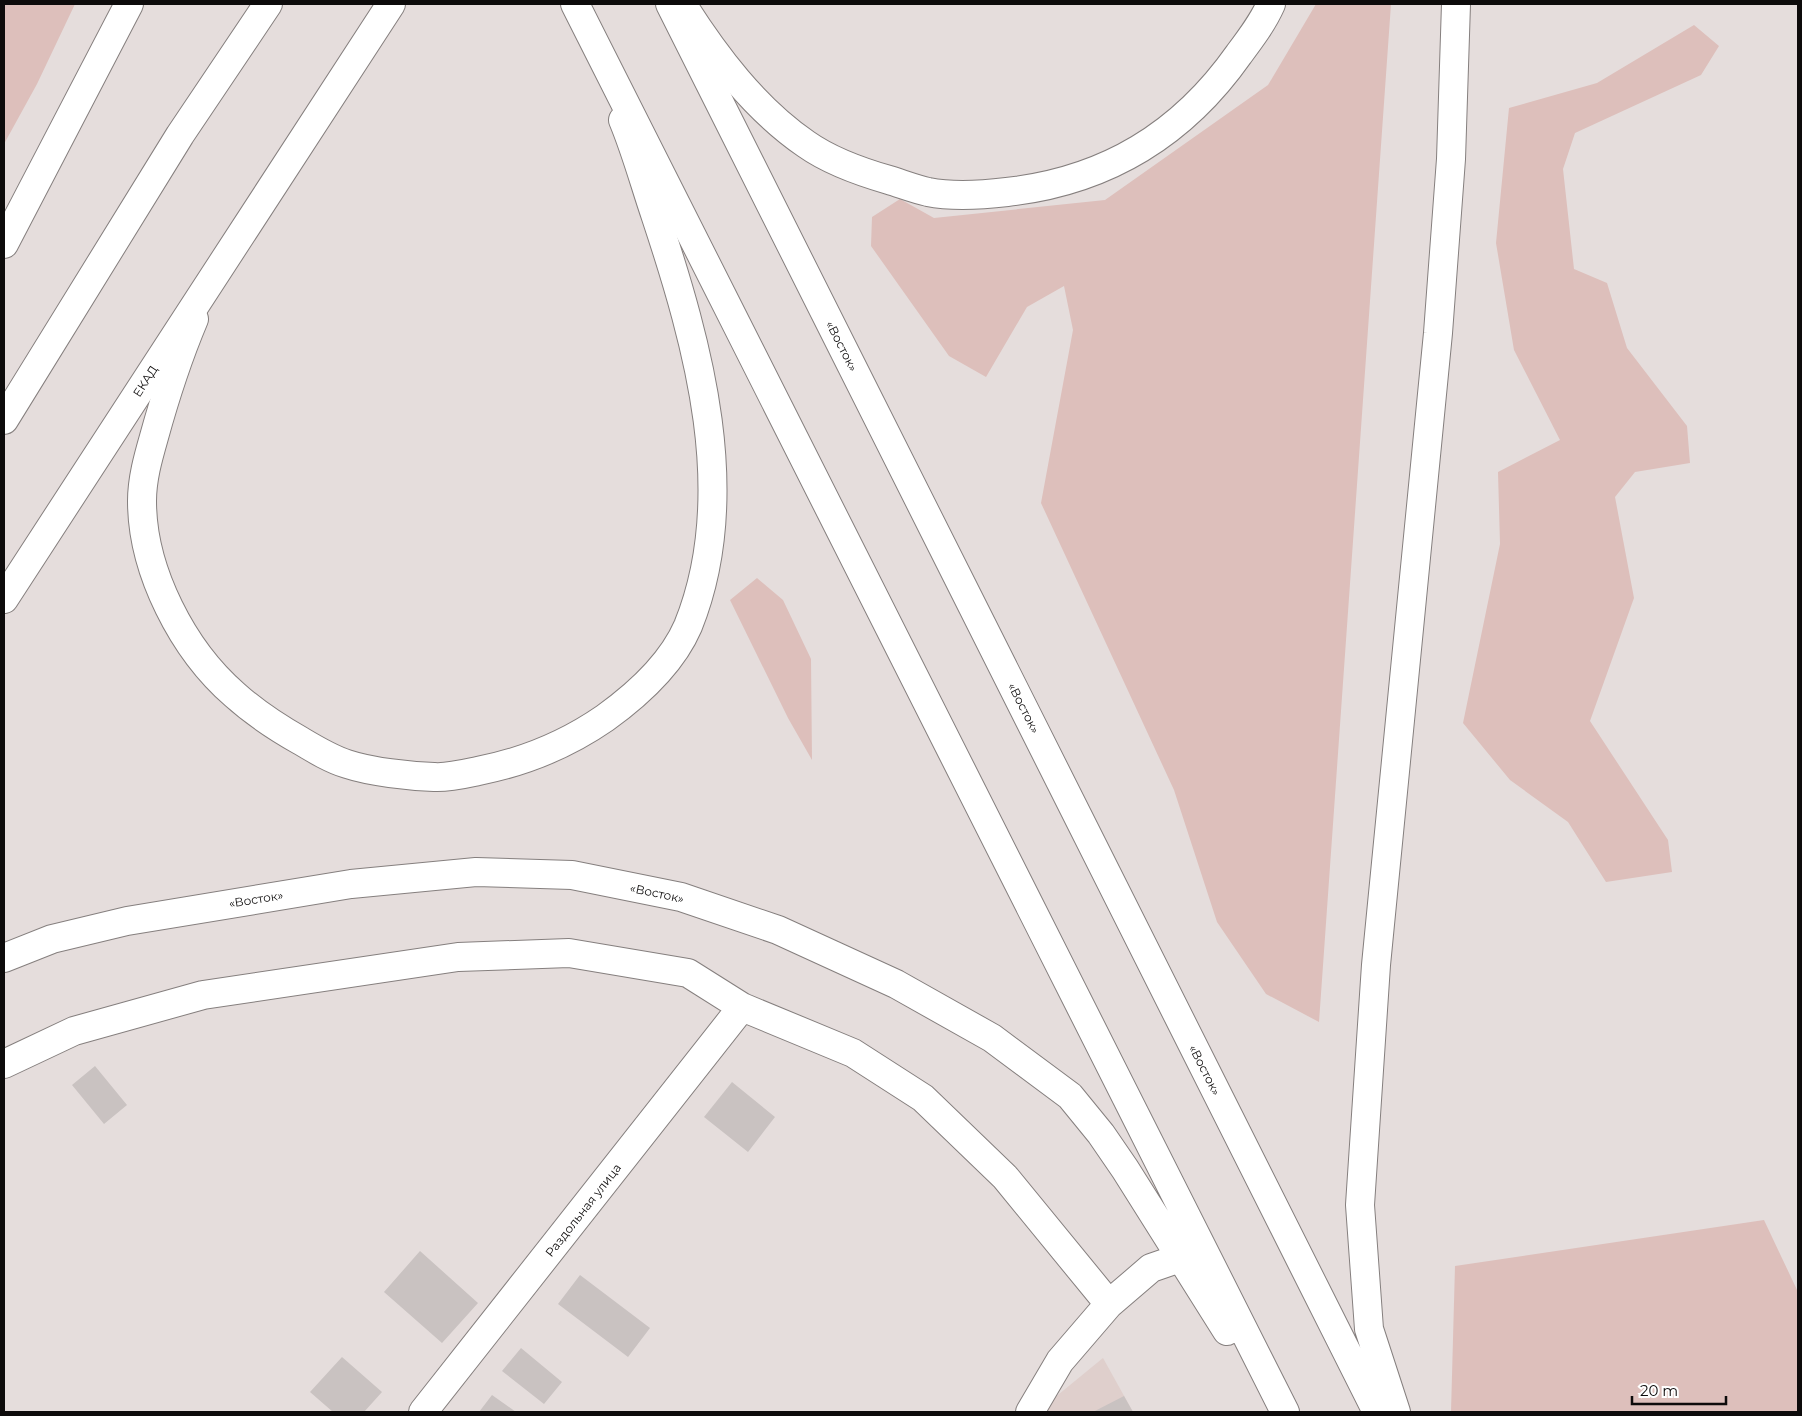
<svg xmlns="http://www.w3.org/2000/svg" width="1802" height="1416" font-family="Montserrat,sans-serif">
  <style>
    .built { fill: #dfcfcc }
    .green { fill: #ddbfbb }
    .building { fill: #c9c2c1 }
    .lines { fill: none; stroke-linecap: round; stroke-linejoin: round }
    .minor-casing { stroke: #857f7e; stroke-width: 30 }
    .major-casing { stroke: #857f7e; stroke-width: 30 }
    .highway-casing { stroke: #857f7e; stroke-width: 30 }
    .minor { stroke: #fff; stroke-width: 28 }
    .major { stroke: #fff; stroke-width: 28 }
    .highway { stroke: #fff; stroke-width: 28 }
    .labels { text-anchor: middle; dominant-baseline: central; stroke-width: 4.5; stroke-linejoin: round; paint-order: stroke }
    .street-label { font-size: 12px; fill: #0d0b0b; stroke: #fff }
  </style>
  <rect width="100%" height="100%" fill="#e5dddc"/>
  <path class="built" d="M1103,1358L1133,1412H1045L1053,1399Z"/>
  <path class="green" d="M4,4H75L37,84L4,144Z
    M1316,4H1391L1319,1022L1266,994L1217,922L1174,790L1041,503L1073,330L1064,286L1027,307L986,377L949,356L871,246L872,217L900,199L934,218L1105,200L1268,85Z
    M1694,25L1719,46L1701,75L1575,133L1563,169L1574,269L1607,283L1627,348L1687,426L1690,463L1635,472L1615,497L1634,598L1590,721L1668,840L1672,872L1606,882L1568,822L1510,780L1463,723L1500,544L1498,472L1560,440L1514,350L1496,243L1509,108L1597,83Z
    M757,578L783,600L811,659L812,760L788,718L730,600Z
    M1764,1220L1798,1292V1412H1451L1455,1266Z"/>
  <path class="building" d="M95,1066L127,1105L104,1124L72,1085Z
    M732,1082L775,1117L748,1152L704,1117Z
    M420,1251L478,1303L442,1343L384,1292Z
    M580,1275L650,1328L628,1357L558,1304Z
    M521,1348L562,1382L544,1404L502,1371Z
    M342,1357L382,1392L364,1412H333L310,1392Z
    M492,1395L516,1412H479Z
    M1124,1396L1133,1412H1093Z"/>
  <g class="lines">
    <g class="minor-casing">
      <path id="minor" d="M4,1064L74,1031L203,995L458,957L569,953L688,973L742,1007L853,1053L923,1098L1005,1177L1109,1304
        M423,1412L742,1007
        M1030,1412L1060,1361L1109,1304L1151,1268L1180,1258"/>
    </g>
    <g class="major-casing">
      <path id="major" d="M682,4C715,56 754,108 806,144C830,161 861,172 889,180C902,184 915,189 928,192C953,197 982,195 1007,192C1106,181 1182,135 1239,54C1251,38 1263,22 1271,4
        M194,319C178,357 165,397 154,437C148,458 142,479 142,501C142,571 183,650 235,695C255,713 278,728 301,741C316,750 331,759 347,764C371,772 409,776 434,777C448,778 464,774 478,771C524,762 566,745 605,718C637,695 672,663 688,626C741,495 698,344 656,217C645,185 636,151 623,120"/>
    </g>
    <g class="highway-casing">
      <path id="highway" d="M575,4L1285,1412
        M670,4L1377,1412
        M4,244L129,4
        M4,420L180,135L268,4
        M4,599L391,4
        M4,958L52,939L127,921L351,884L476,872L572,875L681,897L778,930L896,984L992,1038L1070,1096L1101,1134L1125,1169L1227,1331
        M1396,1412L1369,1329L1360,1205L1376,965L1438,333L1451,159L1456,4"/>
    </g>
    <use href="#minor" class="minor"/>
    <use href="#major" class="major"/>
    <use href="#highway" class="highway"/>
  </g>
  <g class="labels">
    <g class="street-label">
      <text transform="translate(842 346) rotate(63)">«Восток»</text>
      <text transform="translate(145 381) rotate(-57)">ЕКАД</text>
      <text transform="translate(1024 708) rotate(63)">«Восток»</text>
      <text transform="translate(657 893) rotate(12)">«Восток»</text>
      <text transform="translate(256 899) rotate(-9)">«Восток»</text>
      <text transform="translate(1205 1070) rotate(63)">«Восток»</text>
      <text transform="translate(583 1210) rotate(-52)">Раздольная улица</text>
    </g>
  </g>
  <rect width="1802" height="1416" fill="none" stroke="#0d0b0b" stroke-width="10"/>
  <path d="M1632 1396v8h94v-8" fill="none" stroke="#0d0b0b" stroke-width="2.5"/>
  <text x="1640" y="1396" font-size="15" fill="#0d0b0b" stroke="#ffffff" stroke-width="4" paint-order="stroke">20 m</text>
</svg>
